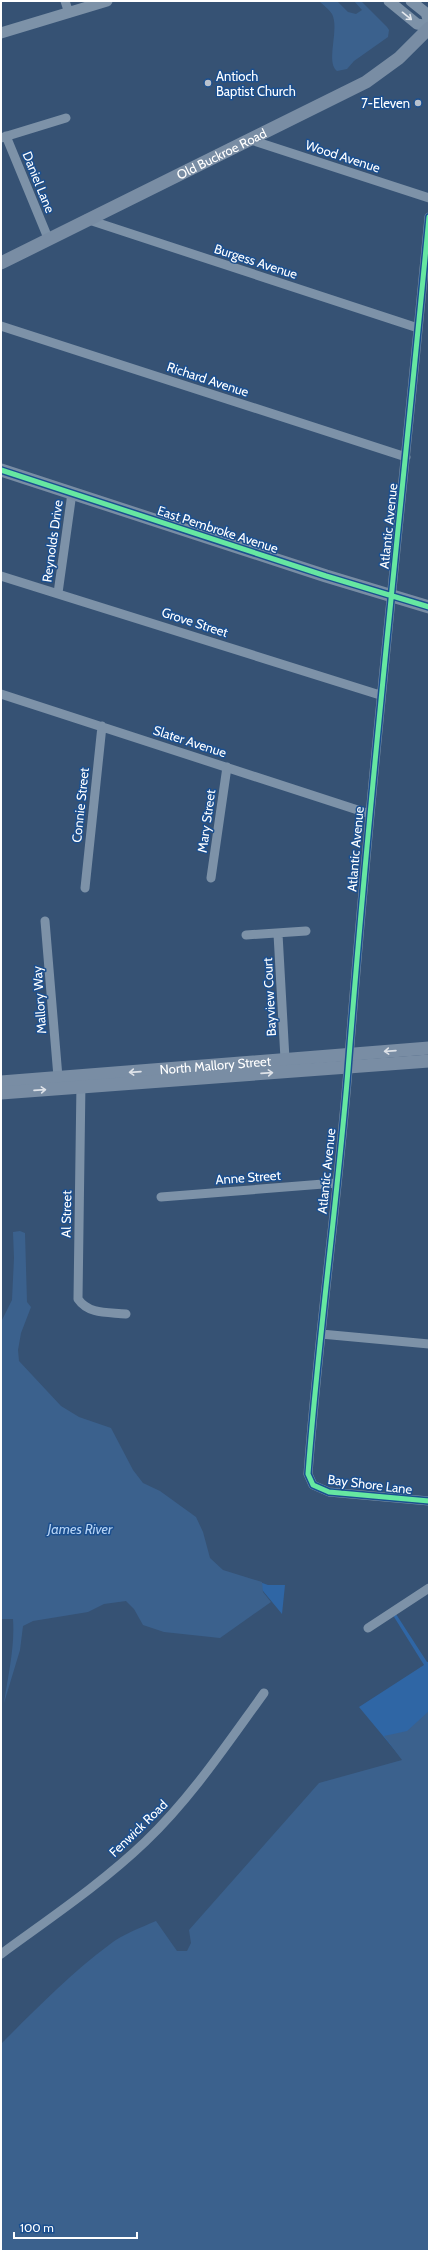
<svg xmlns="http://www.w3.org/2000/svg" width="430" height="2252" font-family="Cabin,sans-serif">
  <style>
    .green { fill: #2f66a5 }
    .water { fill: #3b618d }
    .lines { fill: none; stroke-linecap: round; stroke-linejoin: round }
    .minor { stroke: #7d92a8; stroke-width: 9 }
    .tertiary { stroke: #7d92a8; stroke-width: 11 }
    .secondary { stroke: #798da4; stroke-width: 13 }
    .cycleway-casing { stroke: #1b4f8f; stroke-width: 8 }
    .cycleway { stroke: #66e7a1; stroke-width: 5 }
    .oneway { stroke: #e5e9ee }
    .oneway2 { stroke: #dee2e8 }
    .poi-dot { fill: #b9c2ce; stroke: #1b4f8f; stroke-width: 1.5 }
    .labels { text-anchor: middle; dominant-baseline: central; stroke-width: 3; stroke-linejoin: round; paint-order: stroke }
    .poi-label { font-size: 13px; fill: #fff; stroke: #1b4f8f; text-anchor: start }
    .street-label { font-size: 13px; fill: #fff; stroke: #1b4f8f }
    .water-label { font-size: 14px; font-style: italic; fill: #b5d3f5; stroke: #1b4f8f }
  </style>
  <rect width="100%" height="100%" fill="#365274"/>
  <path class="green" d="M254,1580L268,1585H285L282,1614Z
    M394,1611L427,1662H429V1745L403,1760L359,1707L424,1665L391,1612Z"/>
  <path class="water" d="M319,1H337L348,12L356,14L362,10L354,1H361L387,27L389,30L388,37L354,61L347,69L337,71C325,62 340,29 332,14C329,9 323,5 319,1Z
    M20,1231L25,1233L27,1302L31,1307L21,1333L18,1350L19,1361L61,1406L79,1417L111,1428L133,1470L143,1483L160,1491L196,1517L203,1532L210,1558L223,1570L262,1582L263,1592L271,1602L220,1638L164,1632L143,1625L134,1609L126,1601L104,1604L88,1612L33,1621L23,1626L20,1650L4,1703C8,1675 15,1647 13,1619H1V1322L12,1300L14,1258L13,1232Z
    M429,1711V2251H1V2044C35,2010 70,1974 109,1945C123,1934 140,1928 156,1921L177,1951H187L191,1943L189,1930L319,1783L402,1760L384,1736L407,1731Z"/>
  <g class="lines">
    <path class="minor" d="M65,1L69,13
      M6,136L48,238
      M1,138L66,118
      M248,139L429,198
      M429,217C402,501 370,785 348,1070C337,1205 318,1339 308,1474L313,1485L329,1492L429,1501
      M86,219L418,328
      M1,326L406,457
      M1,576L380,695
      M58,593L72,493
      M1,694L370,814
      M211,878L227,767
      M85,888L102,726
      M45,921L58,1077
      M278,934L285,1059
      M246,935L306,931
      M81,1082L78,1299C89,1315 109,1312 126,1314
      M161,1197L336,1183
      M321,1334L429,1344
      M368,1628L429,1588
      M1,1954C50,1918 101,1884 145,1842C191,1798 227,1744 264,1693"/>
    <path class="tertiary" d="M389,1L417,24L429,26
      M411,1L426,13L429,22
      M1,33L107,1"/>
    <g class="secondary">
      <path id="s1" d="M1,263L366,82L399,58L429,28"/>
      <path d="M1,470L326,576L429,607"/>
      <path id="s2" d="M1,1082L429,1048"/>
      <path d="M1,1093L429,1061"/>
    </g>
    <g class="cycleway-casing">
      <path id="cycleway" d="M429,217C402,501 370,785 348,1070C337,1205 318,1339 308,1474L313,1485L329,1492L429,1501
        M1,470L326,576L429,607"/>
    </g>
    <use href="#cycleway" class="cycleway"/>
  </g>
  <defs><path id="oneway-shaft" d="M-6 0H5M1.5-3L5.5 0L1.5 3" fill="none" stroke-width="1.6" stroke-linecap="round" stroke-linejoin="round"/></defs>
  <use class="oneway" href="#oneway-shaft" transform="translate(407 16) rotate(39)"/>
  <g class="oneway2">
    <use href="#oneway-shaft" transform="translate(390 1051) rotate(176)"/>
    <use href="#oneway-shaft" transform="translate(135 1072) rotate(176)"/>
    <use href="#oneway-shaft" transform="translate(267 1073) rotate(-4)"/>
    <use href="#oneway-shaft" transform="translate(40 1090) rotate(-4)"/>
  </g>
  <g class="poi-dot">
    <circle cx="208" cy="83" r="4"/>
    <circle cx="418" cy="103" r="4"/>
  </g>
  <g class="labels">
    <g class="poi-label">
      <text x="216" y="76">Antioch<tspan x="216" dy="15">Baptist Church</tspan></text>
      <text x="410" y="103" text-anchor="end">7-Eleven</text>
    </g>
    <g class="street-label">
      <text stroke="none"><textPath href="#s1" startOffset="246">Old Buckroe Road</textPath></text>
      <text transform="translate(343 156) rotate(18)">Wood Avenue</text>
      <text transform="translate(39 182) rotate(68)">Daniel Lane</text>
      <text transform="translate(256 261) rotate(18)">Burgess Avenue</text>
      <text transform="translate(208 379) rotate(18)">Richard Avenue</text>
      <text transform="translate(388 526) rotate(-84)">Atlantic Avenue</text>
      <text transform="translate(218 529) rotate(18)">East Pembroke Avenue</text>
      <text transform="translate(52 541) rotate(-82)">Reynolds Drive</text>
      <text transform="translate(195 622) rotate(18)">Grove Street</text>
      <text transform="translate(190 741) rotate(18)">Slater Avenue</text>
      <text transform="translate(80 805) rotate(-84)">Connie Street</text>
      <text transform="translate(206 821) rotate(-82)">Mary Street</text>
      <text transform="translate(355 849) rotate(-85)">Atlantic Avenue</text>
      <text transform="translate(269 997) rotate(-93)">Bayview Court</text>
      <text transform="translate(39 1000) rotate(-94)">Mallory Way</text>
      <text stroke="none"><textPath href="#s2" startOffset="215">North Mallory Street</textPath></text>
      <text transform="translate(326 1171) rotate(-84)">Atlantic Avenue</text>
      <text transform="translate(248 1177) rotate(-4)">Anne Street</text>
      <text transform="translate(66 1214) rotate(-89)">Al Street</text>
      <text transform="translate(370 1484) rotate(7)">Bay Shore Lane</text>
      <text transform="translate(138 1828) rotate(-44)">Fenwick Road</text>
    </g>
    <g class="water-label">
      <text x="80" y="1529">James River</text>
    </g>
  </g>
  <rect width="430" height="2252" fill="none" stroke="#ffffff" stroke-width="4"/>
  <path d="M14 2232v6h123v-6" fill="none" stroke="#ffffff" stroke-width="2"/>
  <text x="20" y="2232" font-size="12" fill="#ffffff" stroke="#1b4f8f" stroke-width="3" paint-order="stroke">100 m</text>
</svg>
